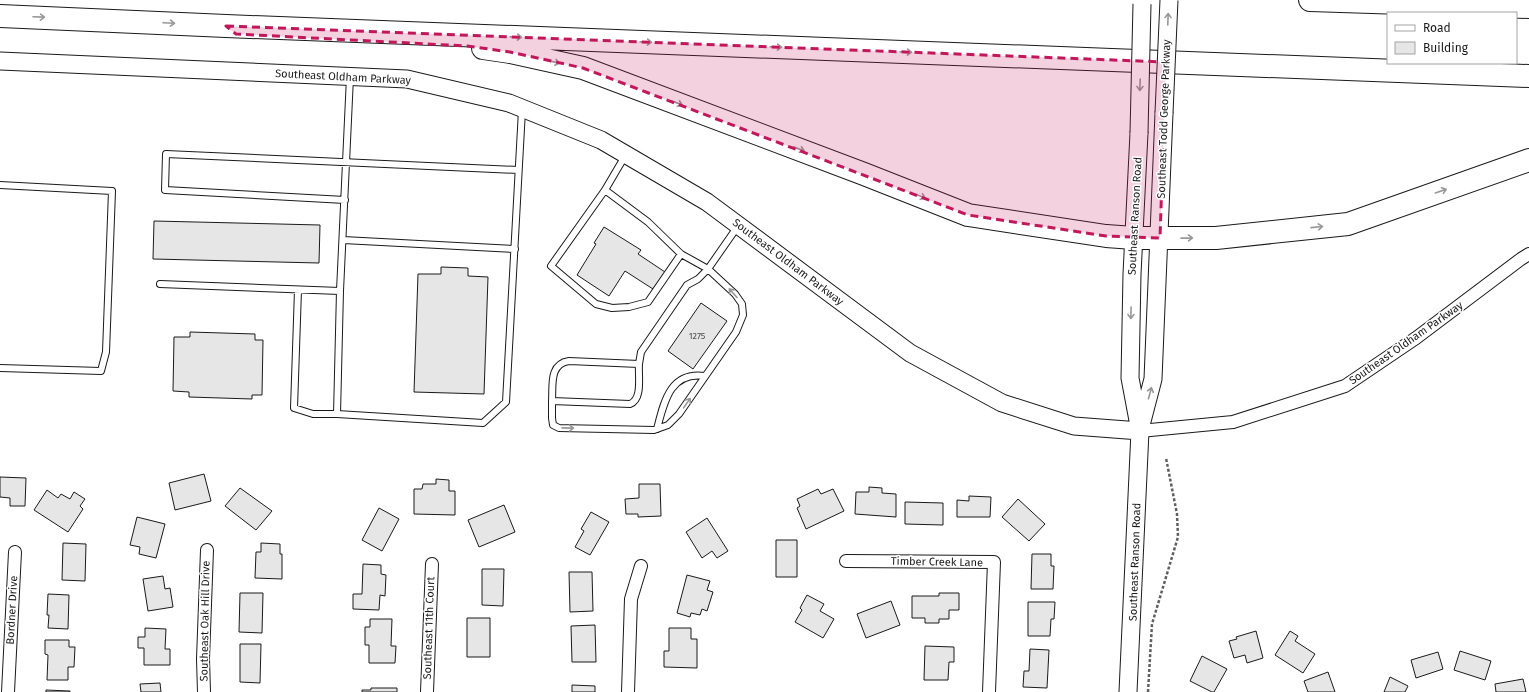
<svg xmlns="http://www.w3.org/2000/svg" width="1529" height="692" font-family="'Fira Sans',sans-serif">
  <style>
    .building { fill: #e6e6e6; stroke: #1a1a1a }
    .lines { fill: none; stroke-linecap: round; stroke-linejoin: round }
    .lane-casing { stroke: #1a1a1a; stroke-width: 8 }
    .street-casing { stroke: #1a1a1a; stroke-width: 14 }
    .secondary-casing { stroke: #1a1a1a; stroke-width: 19 }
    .highway-casing { stroke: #1a1a1a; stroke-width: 24 }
    .path { stroke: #5f5f5f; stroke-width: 2.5; stroke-dasharray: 3 2; stroke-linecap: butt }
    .lane { stroke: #fff; stroke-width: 6 }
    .street { stroke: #fff; stroke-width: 12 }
    .secondary { stroke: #fff; stroke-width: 17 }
    .highway { stroke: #fff; stroke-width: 22 }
    .secondary-bridge-casing { stroke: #1a1a1a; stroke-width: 19; stroke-linecap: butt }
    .secondary-bridge { stroke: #fff; stroke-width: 17 }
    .oneway { stroke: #989898 }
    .marked { fill: #c2185b; fill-opacity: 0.2; stroke: #c2185b; stroke-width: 3; stroke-dasharray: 8 5; stroke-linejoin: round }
    .labels { text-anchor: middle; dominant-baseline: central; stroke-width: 3; stroke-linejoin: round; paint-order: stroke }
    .number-label { font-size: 9px; fill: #4d4d4d }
    .street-label { font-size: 11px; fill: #1a1a1a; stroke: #fff }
  </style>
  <rect width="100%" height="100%" fill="#fff"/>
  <path class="building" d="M154,221L320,225L319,263L153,259Z
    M604,227L641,250L638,254L665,272L653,289L625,271L609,296L577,275L596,244L594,243Z
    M441,267L468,268V276L488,277L484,394L414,392L418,274H441Z
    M701,303L727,321L693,369L668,351Z
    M190,332L255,334V340H263L262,395H252V399L189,397V392L173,391L174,337H190Z
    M204,474L211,501L175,510L169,483Z
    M0,477L26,478L25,506H10V498L0,497Z
    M436,479L449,480V491H455V515L414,514V489H422L423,484H436Z
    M639,484H660L661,516L638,517V514H626L625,499L639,498Z
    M869,487L882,488V493L896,494V517L855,514L856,492H869Z
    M240,488L272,511L256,530L225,506Z
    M818,489L821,494L833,489L844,511L806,529L797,508L800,506L797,499Z
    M47,490L58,498L61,494L70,499L74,492L85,499L80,506L83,509L68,532L34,510Z
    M969,496L991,497L990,517H957V500L969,501Z
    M1018,499L1045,524L1029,541L1002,517Z
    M905,502L943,503V525L905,524Z
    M504,505L515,532L479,547L468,520Z
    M379,508L399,519L382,551L362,540Z
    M591,512L609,522L590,555L575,547L584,531L581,529Z
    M137,517L165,524L156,558L139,554L140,547L130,545Z
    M707,518L728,551L717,558L712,551L702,558L686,532Z
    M776,540H797V577H776Z
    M63,543L86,544L85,581L62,580Z
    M261,543L280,544V554H282V579L255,578L256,552H261Z
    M1032,554H1051V566H1054L1053,589H1031Z
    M363,564L381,565V574L386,575L385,596L380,595L379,610L353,609V594H362Z
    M482,569H504L503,606L482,605Z
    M569,572H592L593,611L570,612Z
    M687,575L710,581L707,590L713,592L707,611L702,609L700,615L691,613L690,617L677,613Z
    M163,576L165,589L170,588L173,607L148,611L143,579Z
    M240,593H263L262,633L239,632Z
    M939,593H959V610H949V619H939V623H925V618H912V596H939Z
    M48,594L69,595L68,629L48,628L49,615H47Z
    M807,595L824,604L820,611L834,619L823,638L795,622L802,610L800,608Z
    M891,601L900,625L866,638L857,614Z
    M1028,602H1055L1054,619H1051L1050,636H1028Z
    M467,618H490V657H467Z
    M370,619H392L391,646H396L395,663H369V645H365V627H370Z
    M595,625L596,662H572L571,626Z
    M145,628L166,629L165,649H170V665H144V648H138V637H145Z
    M669,628H691V639H697V668L664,667V651H669Z
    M1256,631L1263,658L1247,663L1245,655L1234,658L1229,641L1237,639L1236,637Z
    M1290,631L1298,636L1295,641L1315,654L1303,673L1275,655Z
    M45,640H69V647H75L74,667H68V680H47L48,655L45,654Z
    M240,644H261L260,683L240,682Z
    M925,646L954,647V662H949L948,680H924Z
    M1030,649L1049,650L1047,688L1023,687L1024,671H1029Z
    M1460,651L1491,661L1485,680L1454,670Z
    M1438,652L1443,669L1416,678L1411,660Z
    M1202,656L1227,669L1214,692H1212L1190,681Z
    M1328,672L1335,692H1308L1304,681Z
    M1390,677L1408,686L1405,692H1384Z
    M1523,679L1526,692H1496L1495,684Z
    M160,683L161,692H141L140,684Z
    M572,685L595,686V692H572Z
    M371,688H397V692H362V690H371Z
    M46,690L70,691V692H46Z"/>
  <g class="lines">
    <g class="lane-casing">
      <path id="lane" d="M350,77L340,291L337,414L483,423L506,402L522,110
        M625,156L605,190L551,266L596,304L612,308L629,307L648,302L681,254L708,269L738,226
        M0,185L112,191L106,352L101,371L0,368
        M605,190L648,222L681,254
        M345,200L165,190L166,154L518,170
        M343,240L515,249
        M160,284L340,291
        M298,290L294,408L313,414H337
        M552,401V418L553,425L559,428L654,430L668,425L679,414L736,332L743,315L742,304L735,294L708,269L698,279L687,285L641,352L639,364L569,361C549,364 553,385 552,401L630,404C643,399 638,376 639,364
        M657,429C664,402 670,371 705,376"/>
    </g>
    <g class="street-casing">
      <path id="street" d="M1140,431L1233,422L1345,386L1416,338L1521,259L1529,254
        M846,561L994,562L989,692
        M8,692L15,552
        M204,692L203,659L207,550
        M427,692L432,564
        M628,692L631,599L641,566"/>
    </g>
    <g class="secondary-casing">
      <path id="secondary" d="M0,61L407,79L509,103L601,140L707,202L910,353L1002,403L1074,426L1140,431
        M1141,425L1153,379L1164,113
        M1128,692L1140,431L1130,378L1132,274L1139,133"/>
    </g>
    <g class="highway-casing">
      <path id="highway" d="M1310,0L1529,7
        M0,16L226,26L1529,76
        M483,48L510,52L583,68L864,174L968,215L1106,236L1134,238H1216L1348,224L1529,160"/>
    </g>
    <path class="path" d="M1148,692L1152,624L1178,537L1177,514L1166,458"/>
    <use href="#lane" class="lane"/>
    <use href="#street" class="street"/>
    <use href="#secondary" class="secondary"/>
    <use href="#highway" class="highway"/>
    <g class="secondary-bridge-casing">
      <path id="secondary-bridge" d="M1164,113L1169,0
        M1139,133L1142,4"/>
    </g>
    <use href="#secondary-bridge" class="secondary-bridge"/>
  </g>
  <defs><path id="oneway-shaft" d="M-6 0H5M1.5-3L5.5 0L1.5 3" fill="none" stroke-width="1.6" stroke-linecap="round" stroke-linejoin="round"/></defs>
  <g class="oneway">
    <use href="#oneway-shaft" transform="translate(39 17) rotate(2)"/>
    <use href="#oneway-shaft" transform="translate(1168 19) rotate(-88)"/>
    <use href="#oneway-shaft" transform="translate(169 23) rotate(3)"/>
    <use href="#oneway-shaft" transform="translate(516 37) rotate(2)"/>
    <use href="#oneway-shaft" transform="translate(646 42) rotate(2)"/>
    <use href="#oneway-shaft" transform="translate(776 47) rotate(2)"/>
    <use href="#oneway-shaft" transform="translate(906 52) rotate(2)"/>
    <use href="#oneway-shaft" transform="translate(554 62) rotate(13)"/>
    <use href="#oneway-shaft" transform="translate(1140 85) rotate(92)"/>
    <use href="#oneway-shaft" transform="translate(677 103) rotate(21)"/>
    <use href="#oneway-shaft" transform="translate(799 149) rotate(21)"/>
    <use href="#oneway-shaft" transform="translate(1441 191) rotate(-19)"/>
    <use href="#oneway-shaft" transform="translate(920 196) rotate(22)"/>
    <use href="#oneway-shaft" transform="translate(1317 227) rotate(-6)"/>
    <use href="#oneway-shaft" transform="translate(1187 238) rotate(-1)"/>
    <use href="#oneway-shaft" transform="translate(733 293) rotate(-132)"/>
    <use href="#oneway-shaft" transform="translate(1131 313) rotate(91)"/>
    <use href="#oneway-shaft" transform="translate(1150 393) rotate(-75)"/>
    <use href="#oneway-shaft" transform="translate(687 403) rotate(-55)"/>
    <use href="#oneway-shaft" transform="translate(568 428) rotate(1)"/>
  </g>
  <path class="marked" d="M226,26L1166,62L1160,238L1106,236L968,215L583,68L510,52L467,46L236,34Z"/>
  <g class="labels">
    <g class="number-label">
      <text x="697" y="336">1275</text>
    </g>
    <g class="street-label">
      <text transform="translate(343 77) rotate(3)">Southeast Oldham Parkway</text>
      <text transform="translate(1164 119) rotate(-88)">Southeast Todd George Parkway</text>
      <text transform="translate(1135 216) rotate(-87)">Southeast Ranson Road</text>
      <text transform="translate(788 262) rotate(37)">Southeast Oldham Parkway</text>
      <text transform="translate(1406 343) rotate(-35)">Southeast Oldham Parkway</text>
      <text transform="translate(937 562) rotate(1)">Timber Creek Lane</text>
      <text transform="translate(1135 562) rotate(-88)">Southeast Ranson Road</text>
      <text transform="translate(12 610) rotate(-87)">Bordner Drive</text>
      <text transform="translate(205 621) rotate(-89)">Southeast Oak Hill Drive</text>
      <text transform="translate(429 628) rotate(-88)">Southeast 11th Court</text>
    </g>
  </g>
  <rect x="1387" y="12" width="130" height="52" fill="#ffffff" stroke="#a3a3a3"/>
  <rect x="1395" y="25" width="20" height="6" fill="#ffffff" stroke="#a3a3a3"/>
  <text x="1423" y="32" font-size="12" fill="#1a1a1a">Road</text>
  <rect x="1395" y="42" width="20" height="12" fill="#e6e6e6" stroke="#a3a3a3"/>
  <text x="1423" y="52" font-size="12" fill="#1a1a1a">Building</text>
</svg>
